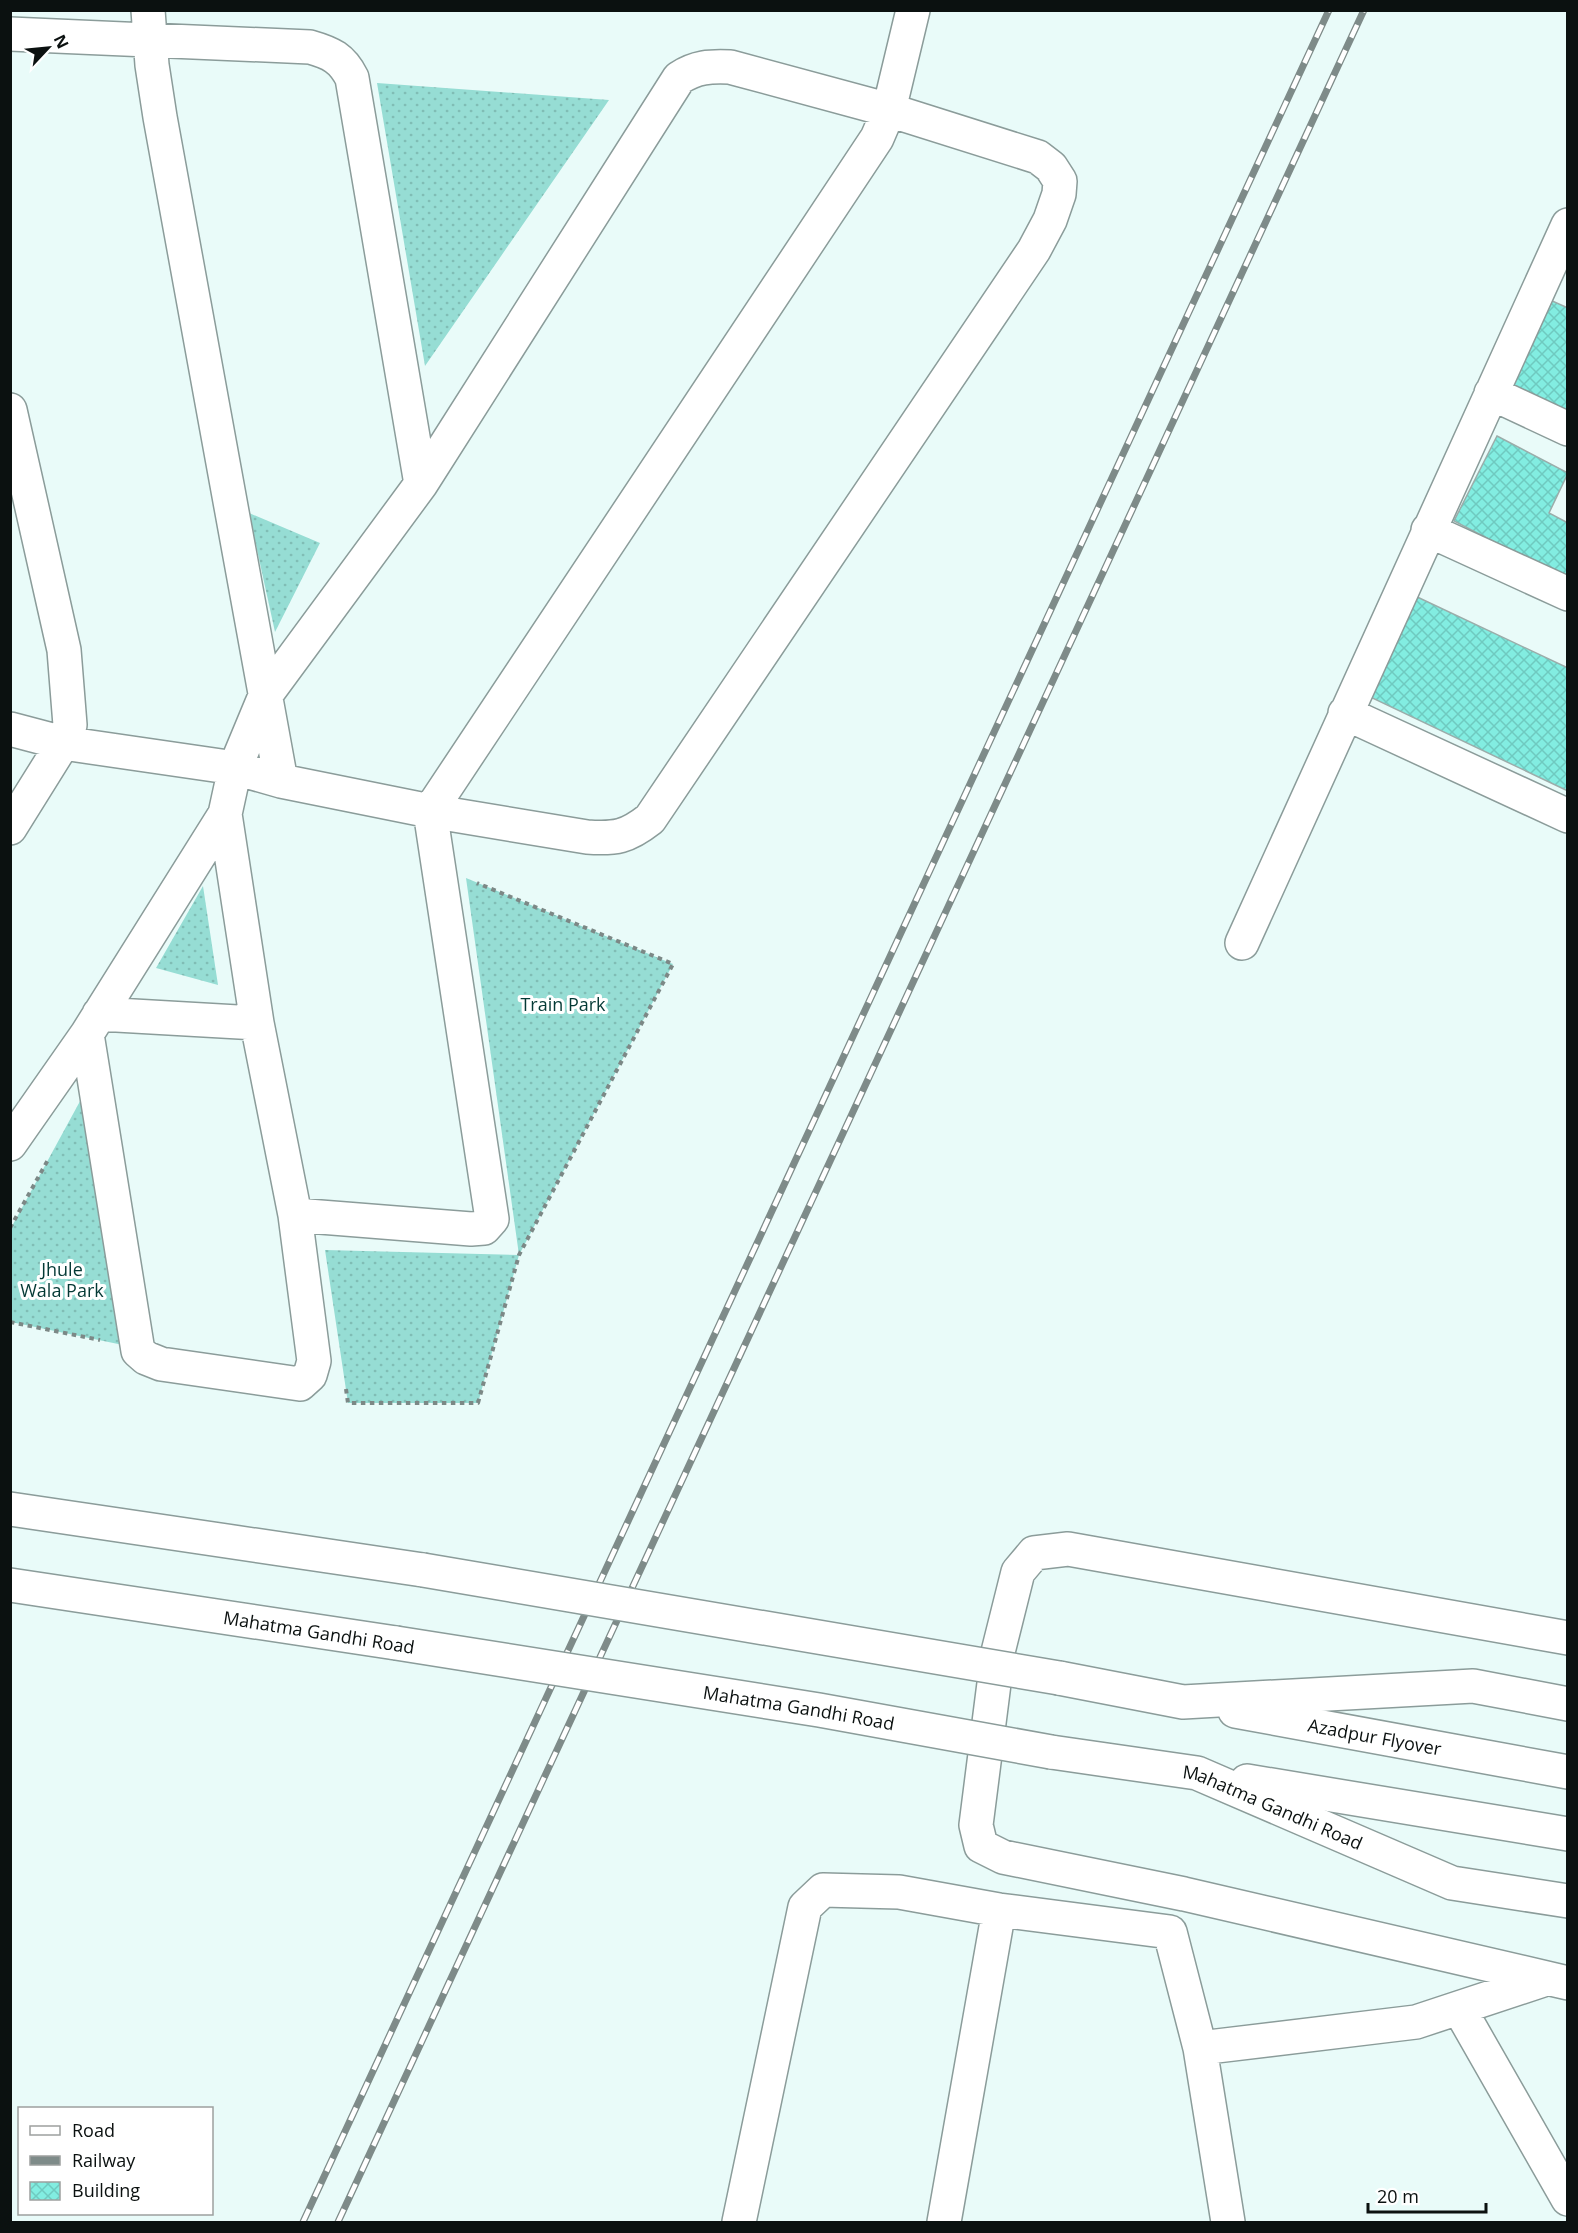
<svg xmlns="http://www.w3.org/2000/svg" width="1578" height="2233" font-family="'Open Sans',sans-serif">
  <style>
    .grass { fill: url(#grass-dots) }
    .building { fill: url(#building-cross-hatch); stroke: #9badaa; stroke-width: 1.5 }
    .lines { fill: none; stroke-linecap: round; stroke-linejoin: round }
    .minor-casing { stroke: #8b9c9a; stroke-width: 36 }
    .major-casing { stroke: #8b9c9a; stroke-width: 36 }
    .path { stroke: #7c8886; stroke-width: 4; stroke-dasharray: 4.5 4.5; stroke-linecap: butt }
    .minor { stroke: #fff; stroke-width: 33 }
    .major { stroke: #fff; stroke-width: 33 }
    .rail-casing { stroke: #7e8b89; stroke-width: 7 }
    .rail { stroke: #fff; stroke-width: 4.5; stroke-dasharray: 14; stroke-linecap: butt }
    .major-bridge-casing { stroke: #8b9c9a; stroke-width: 36; stroke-linecap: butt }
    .major-bridge { stroke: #fff; stroke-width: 33 }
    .labels { text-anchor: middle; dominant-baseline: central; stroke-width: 6; stroke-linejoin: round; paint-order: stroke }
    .park-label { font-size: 18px; fill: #043935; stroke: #fff }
    .street-label { font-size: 18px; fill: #0b1110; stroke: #fff }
  </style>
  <defs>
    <pattern id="grass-dots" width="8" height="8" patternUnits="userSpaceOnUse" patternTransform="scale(1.5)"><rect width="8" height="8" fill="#96ddd4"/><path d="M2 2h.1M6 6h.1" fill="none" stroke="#80bdb5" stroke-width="1.8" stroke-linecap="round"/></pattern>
    <pattern id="building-cross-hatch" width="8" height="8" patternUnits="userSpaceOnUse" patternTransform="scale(1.5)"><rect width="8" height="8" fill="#82ede1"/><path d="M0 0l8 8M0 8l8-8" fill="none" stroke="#6fcac0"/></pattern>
  </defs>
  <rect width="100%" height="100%" fill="#e9fbf9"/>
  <path class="grass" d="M377,83L609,100L425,366Z
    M249,513L320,543L275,632Z
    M466,878L673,964L519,1255L478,1403H348L325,1250L519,1255Z
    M203,886L218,985L156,968Z
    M85,1092L123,1345L11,1322V1228Z"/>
  <path class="building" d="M1550,300L1568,308V412L1511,387Z
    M1497,436L1568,473L1549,513L1568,523V580L1454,521Z
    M1413,595L1568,668V791L1366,695Z"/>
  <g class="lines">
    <g class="minor-casing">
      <path id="minor" d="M148,10L152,65L160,117L281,781
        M10,34L310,47C331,53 342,58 352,78L421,484
        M1491,393L1568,429
        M10,410L64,650L70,725L63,743L10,828
        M1428,530L1568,594
        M1345,713L1568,816
        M10,729L63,743L235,768L281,781L430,811L587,837C616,839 627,837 650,819L1034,250L1050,220L1059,194L1060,181L1051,167L1038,157L889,110L730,67C710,66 696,67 679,78L421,484L265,696L235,768L225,814L257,1023L295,1215L314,1361L310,1375L300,1384L161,1364L146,1358L138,1351L87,1034
        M1242,943L1568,225
        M99,1014L257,1023
        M10,1144L87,1034L225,814
        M295,1215L471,1229L484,1228L492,1219L430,811L877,138L889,110L913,10
        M1568,1638L1068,1549L1034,1553L1018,1572L998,1652L976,1825L981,1846L1003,1857L1184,1894L1568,1983
        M1459,2008L1568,2199
        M1200,2048L1416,2022L1546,1979
        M739,2222L805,1907L823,1890L899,1892L999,1910L1170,1932L1200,2048L1228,2222
        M944,2222L999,1910"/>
    </g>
    <g class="major-casing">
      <g id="major">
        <path d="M10,1509L423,1570"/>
        <path d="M10,1585L396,1643"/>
        <path d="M1059,1678L1183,1702L1473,1686L1568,1704"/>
        <path id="s1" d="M1235,1711L1568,1772"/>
        <path id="s2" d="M1051,1752L1197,1773L1452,1883L1568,1901"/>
        <path d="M1247,1781L1568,1834"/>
      </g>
    </g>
    <path class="path" d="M10,1228L49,1158
      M10,1322L100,1340
      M346,1389L348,1403H478L519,1255L673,964L477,883"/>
    <use href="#minor" class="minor"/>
    <use href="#major" class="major"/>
    <g class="rail-casing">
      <path id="rail" d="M303,2222L1329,10
        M338,2222L1364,10"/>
    </g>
    <use href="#rail" class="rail"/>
    <g class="major-bridge-casing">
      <g id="major-bridge">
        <path d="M423,1570L1059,1678"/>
        <path id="s3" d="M396,1643L819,1710L1051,1752"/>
      </g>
    </g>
    <use href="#major-bridge" class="major-bridge"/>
  </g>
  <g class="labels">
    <g class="park-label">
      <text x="563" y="1004">Train Park</text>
      <text x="62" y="1269">Jhule<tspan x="62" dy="21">Wala Park</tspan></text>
    </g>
    <g class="street-label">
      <text transform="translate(319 1632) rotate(9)">Mahatma Gandhi Road</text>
      <text stroke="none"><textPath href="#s3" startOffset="408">Mahatma Gandhi Road</textPath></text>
      <text stroke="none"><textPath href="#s1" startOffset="142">Azadpur Flyover</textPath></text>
      <text stroke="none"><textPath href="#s2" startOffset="230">Mahatma Gandhi Road</textPath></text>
    </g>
  </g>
  <rect width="1578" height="2233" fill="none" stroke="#0b1110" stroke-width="24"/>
  <rect x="18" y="2107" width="195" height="108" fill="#ffffff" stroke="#9da09f" stroke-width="1.5"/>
  <rect x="30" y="2126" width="30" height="9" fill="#ffffff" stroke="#9da09f" stroke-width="1.5"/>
  <text x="72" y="2137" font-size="18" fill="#0b1110">Road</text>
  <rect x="30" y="2156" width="30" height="9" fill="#7e8b89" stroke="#9da09f" stroke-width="1.5"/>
  <text x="72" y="2167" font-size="18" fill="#0b1110">Railway</text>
  <rect x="30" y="2182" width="30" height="18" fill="url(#building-cross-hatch)" stroke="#9da09f" stroke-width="1.5"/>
  <text x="72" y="2197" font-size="18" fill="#0b1110">Building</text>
  <g transform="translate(48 48) rotate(64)" stroke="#ffffff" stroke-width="4.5" paint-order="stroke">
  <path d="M0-4.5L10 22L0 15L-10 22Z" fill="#0b1110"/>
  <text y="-9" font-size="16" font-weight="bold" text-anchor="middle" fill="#0b1110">N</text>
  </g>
  <path d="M1368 2203v9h118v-9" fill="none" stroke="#0b1110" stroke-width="3"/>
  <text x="1377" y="2203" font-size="18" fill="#0b1110" stroke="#ffffff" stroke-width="4.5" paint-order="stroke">20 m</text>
</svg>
